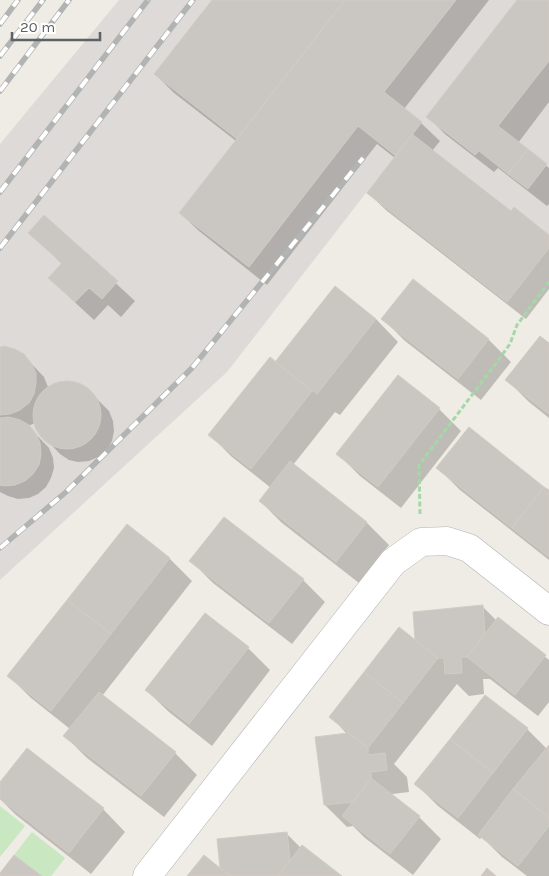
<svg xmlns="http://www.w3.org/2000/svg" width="549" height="876" font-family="Karla,sans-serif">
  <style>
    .industrial { fill: #dedad7 }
    .green { fill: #c9e7c1 }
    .shadow { fill: #0003 }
    .building { fill: #cac6c2; stroke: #d4cbc3 }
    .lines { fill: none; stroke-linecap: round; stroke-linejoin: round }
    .minor-casing { stroke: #b0b4b7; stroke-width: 29 }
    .path { stroke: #a4d9a7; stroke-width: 3; stroke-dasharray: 5 2.5; stroke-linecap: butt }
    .minor { stroke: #fff; stroke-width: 28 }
    .rail-casing { stroke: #b2b3b3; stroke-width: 5.5 }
    .rail { stroke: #fff; stroke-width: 4; stroke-dasharray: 11; stroke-linecap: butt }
  </style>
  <rect width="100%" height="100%" fill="#efebe5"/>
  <path class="industrial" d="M119,0H549V248L507,302L366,193L227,372L0,580V144Z"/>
  <path class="green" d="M0,806L25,826L0,857Z
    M32,832L65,858L51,876H42L14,855Z"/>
  <path class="shadow" d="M213,0H489L404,109L421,123L440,141L432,151L511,212L549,236V289L526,319L387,211L368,193L395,158L377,144L267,285L199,231L180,213L236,141L174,93L155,74Z
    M518,0H549V102L518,143L549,168V204L547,206L498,168L494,172L446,135L428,117Z
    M44,217L135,301L121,317L108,305L94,320L68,296L62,264L30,233Z
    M413,280L489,340L511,362L481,400L405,341L383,319Z
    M376,319L398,342L340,415L335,412L293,465L367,523L389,545L359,583L282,523L260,501L271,488L232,457L210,435L276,364Z
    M549,345V418L529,402L507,380Z
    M0,348L23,355L44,377L48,387L59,383L69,382L79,384L88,390L109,411L113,421L114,431L112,441L107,450L98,457L89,461L78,462L69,460L60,454L39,432L35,423L28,426L49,448L53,458L54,468L51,478L46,487L38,494L29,498L18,499L8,496L0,492Z
    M439,409L461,431L401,508L360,476L338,454Z
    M438,468L549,492V560L460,490Z
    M127,526L170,559L192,581L102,696L175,753L197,775L164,817L87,758L65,736L70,729L31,698L9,676Z
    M191,561L303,580L325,602L292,644L213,583Z
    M482,606L497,621L498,619L549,660V702L538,716L490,679H483L484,694L469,696L457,684L394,764L407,777L409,792L392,794L393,797L419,817L441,839L413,875L365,838L353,826L347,827L325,805L347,734L331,717L417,643Z
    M248,648L270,670L212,746L169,712L146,690Z
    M485,696L527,729L547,749L549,746V876H527L502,857L482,837L480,839L438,806L416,784Z
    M27,750L103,809L125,832L91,874L16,815L0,799V784Z
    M287,834L301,848L340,876H189L221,870Z"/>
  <path class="building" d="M212,0H345L237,139L154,74Z
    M345,0H456L384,92L422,122L396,156L358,126L249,267L179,213Z
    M517,0H549V61L498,126L528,149L508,174L479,151L475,155L426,117Z
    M412,134L511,211L514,207L549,235V248L507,302L367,193Z
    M528,149L547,164L528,189L508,174Z
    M44,215L118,281L102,299L89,288L75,302L48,278L62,263L28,233Z
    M413,279L489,339L458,379L381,319Z
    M335,286L376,319L317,394L275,362Z
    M540,336L549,343V414L505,380Z
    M4,346L15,349L24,354L31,363L36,373V383L34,394L29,403L20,410L10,414L0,415V347Z
    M270,357L312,391L251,469L208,435Z
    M398,375L440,408L378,487L336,454Z
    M33 415a34 34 0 1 1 68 0a34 34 0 1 1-68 0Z
    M9,417L20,420L29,425L36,434L40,443L41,454L39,465L33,474L25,481L15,485L4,486L0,485V418Z
    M469,427L544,487L512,528L436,468Z
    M290,461L367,522L336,562L259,501Z
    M544,487L549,490V557L512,528Z
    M224,517L304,579L269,623L189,561Z
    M127,524L170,558L111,634L67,600Z
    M67,600L111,634L51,711L7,676Z
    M483,605L485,633L467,657H461L462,673L445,674L444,658H438L415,640L413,612Z
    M205,613L249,647L189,724L145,690Z
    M498,617L546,655L515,695L467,657Z
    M399,627L438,658L403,703L364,672Z
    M364,672L403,703L368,748L329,717Z
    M99,692L176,752L141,796L63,736Z
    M485,695L528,728L493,773L450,739Z
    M348,733L368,748V755L385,753L387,770L371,772V778L354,802L324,805L315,737Z
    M450,739L493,773L458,818L414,784Z
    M549,745V818L513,789Z
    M27,748L104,808L69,853L0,799V782Z
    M371,778L420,816L390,854L342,816Z
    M513,789L549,818V826L518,866L478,835Z
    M287,832L290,861L278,876H231L220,868L217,839Z
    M302,845L342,876H278Z
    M14,855L42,876H0V873Z
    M204,855L220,868L231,876H187Z
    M487,868L496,876H481Z"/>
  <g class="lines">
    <g class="minor-casing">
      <path id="minor" d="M147,876L393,562L421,542L447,541L469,548L549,611"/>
    </g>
    <path class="path" d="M420,514L419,465L497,362L510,344L517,325L549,282"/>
    <use href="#minor" class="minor"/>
    <g class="rail-casing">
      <path id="rail" d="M0,24L18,0
        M0,56L43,0
        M0,91L69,0
        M0,192L148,0
        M0,248L193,0
        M0,548L66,492L192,368L363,158"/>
    </g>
    <use href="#rail" class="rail"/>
  </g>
  <path d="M12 32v8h88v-8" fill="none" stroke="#5d6265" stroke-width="2.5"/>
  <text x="20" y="32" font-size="15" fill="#5d6265" stroke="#ffffff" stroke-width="4" paint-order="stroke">20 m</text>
</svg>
